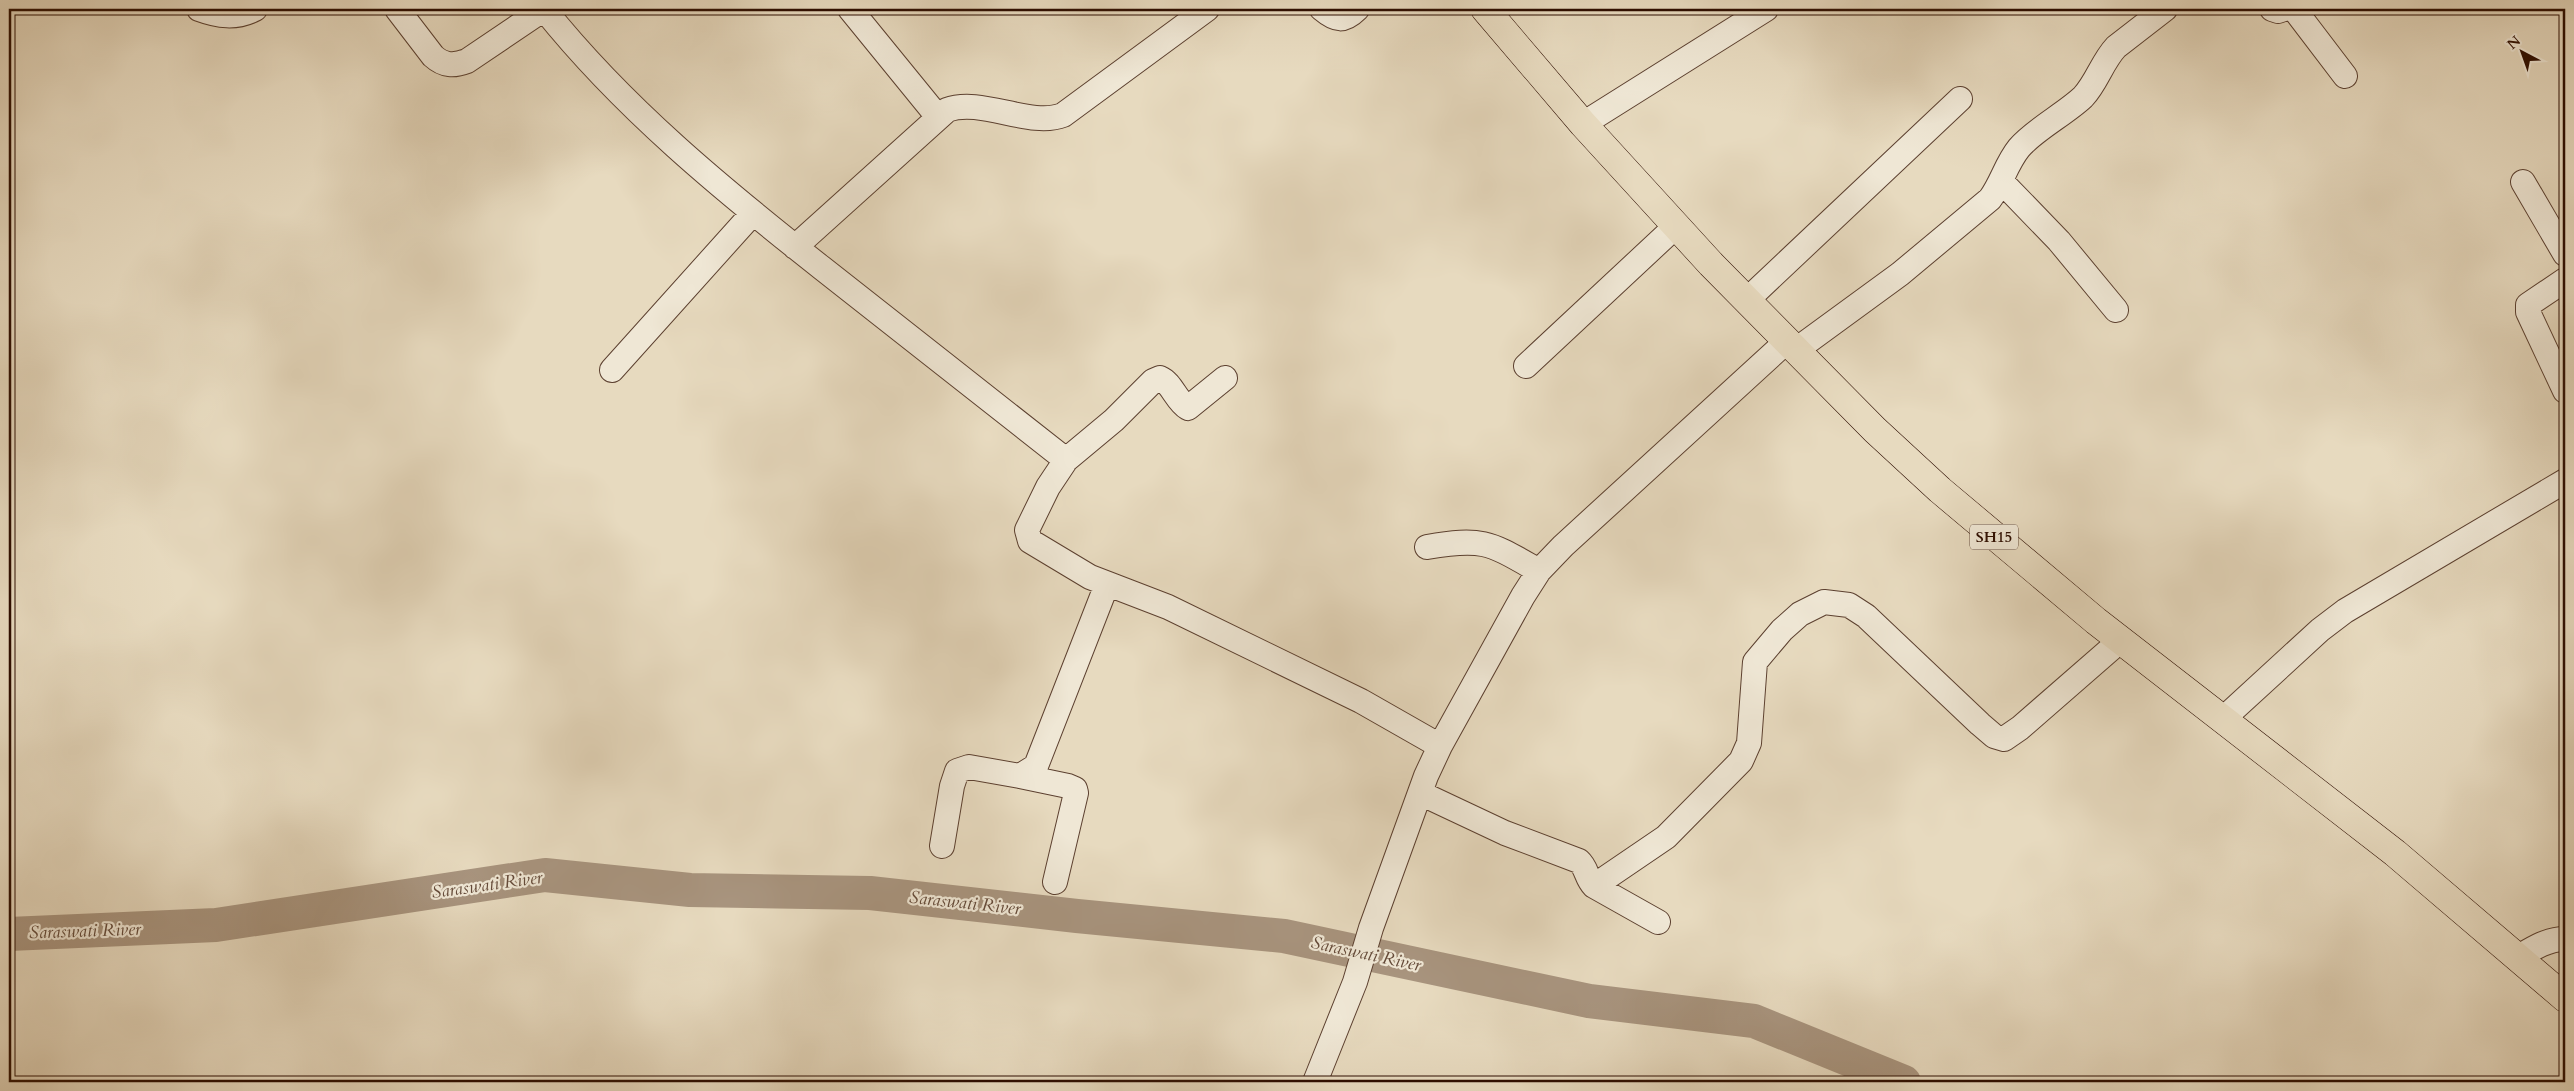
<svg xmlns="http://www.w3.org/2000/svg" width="2574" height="1091" font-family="Cardo,serif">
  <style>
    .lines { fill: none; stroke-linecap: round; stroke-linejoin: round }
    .river { stroke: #a8947e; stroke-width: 34 }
    .minor-casing { stroke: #5c4030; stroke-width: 26 }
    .major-casing { stroke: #2d0d00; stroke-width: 29 }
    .minor { stroke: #efe7d5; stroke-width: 24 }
    .major { stroke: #e7dabf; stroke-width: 28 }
    .labels { text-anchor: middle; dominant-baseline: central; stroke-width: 4.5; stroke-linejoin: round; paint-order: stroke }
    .shield { fill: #efe7d5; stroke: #674e40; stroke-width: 1 }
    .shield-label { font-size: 15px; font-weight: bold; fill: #2d0d00 }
    .water-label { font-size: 18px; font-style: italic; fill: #644a39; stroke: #efe7d5 }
  </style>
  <rect width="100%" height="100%" fill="#e7dabf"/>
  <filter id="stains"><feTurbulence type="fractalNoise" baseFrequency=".004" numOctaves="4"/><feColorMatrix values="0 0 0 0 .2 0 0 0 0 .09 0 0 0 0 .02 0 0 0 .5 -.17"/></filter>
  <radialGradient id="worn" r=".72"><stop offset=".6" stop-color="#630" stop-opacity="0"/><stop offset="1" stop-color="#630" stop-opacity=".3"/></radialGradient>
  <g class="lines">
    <path class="river" d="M9,934L216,925L545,875L690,890L870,893L1077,916L1284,936L1589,1001L1754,1021L1904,1082"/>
    <g class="minor-casing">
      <path id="minor" d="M199,9C218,16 236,19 255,9
        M397,9L433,56C444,66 454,66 467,61L544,9C623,108 723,190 822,268C903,332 985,396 1066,460
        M850,9L938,117
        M1322,9C1336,21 1344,22 1357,9
        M2272,9L2278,11L2284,9
        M2294,9L2345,76
        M1583,124L1766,9
        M2001,181L2059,241L2116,310
        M2523,182L2565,254
        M795,247L947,110C981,97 1030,128 1063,115L1207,9
        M2565,280L2528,305V312L2565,391
        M1747,300L1960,99
        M1796,350L1900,274L1990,199C2002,183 2006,164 2019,148C2034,130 2065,114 2083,97C2097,82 2102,62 2116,47L2165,9
        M1526,366L1676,226
        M612,370L753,213
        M1225,378L1188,408C1176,401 1172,383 1160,378L1153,381L1114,420L1066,460L1048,487L1027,530L1030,541L1090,577L1168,607L1361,701L1440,746
        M1427,547C1484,537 1490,543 1539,571
        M2223,719L2320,630L2345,611L2565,481
        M1020,776L1068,786L1075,789L1076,793L1055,882
        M1420,793L1505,833L1579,861C1587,868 1586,878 1594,886L1658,922
        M942,846L952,786L957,771L969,767L1020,776L1036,766L1107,584
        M1594,886L1666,837L1741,761L1749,743L1755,662L1782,630L1800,614L1824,602L1849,605L1866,616L1980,724L1994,736L2004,739L2020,728L2121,640
        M2517,958C2532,949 2547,939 2565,939
        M1315,1082L1355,982L1371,928L1426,776L1440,746L1523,596L1539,571L1563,546L1787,341"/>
    </g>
    <g class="major-casing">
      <path id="major" d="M1485,9L1583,124L1711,264L1875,430L1940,490L2096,621L2395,853L2565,998"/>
    </g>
    <use href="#minor" class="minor"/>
    <use href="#major" class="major"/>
  </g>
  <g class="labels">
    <rect class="shield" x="1970" y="524.5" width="48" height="25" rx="4"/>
    <g class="shield-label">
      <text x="1994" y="537">SH15</text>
    </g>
    <g class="water-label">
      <text transform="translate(487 885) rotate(-8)">Saraswati River</text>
      <text transform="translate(965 903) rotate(6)">Saraswati River</text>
      <text transform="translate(85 931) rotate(-2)">Saraswati River</text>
      <text transform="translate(1366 954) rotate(12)">Saraswati River</text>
    </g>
  </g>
  <rect width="2574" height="1091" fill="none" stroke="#e7dabf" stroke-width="30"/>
  <rect x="10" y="10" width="2554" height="1071" fill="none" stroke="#2d0d00" stroke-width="2.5"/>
  <rect x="15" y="15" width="2544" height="1061" fill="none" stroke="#2d0d00"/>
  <g transform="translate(2522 52) rotate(319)" stroke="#efe7d5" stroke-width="4" paint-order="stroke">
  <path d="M0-4L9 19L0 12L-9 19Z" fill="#2d0d00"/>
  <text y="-8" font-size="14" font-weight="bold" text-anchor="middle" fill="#2d0d00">N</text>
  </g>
  <rect width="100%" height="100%" filter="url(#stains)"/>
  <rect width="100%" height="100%" fill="url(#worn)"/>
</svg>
